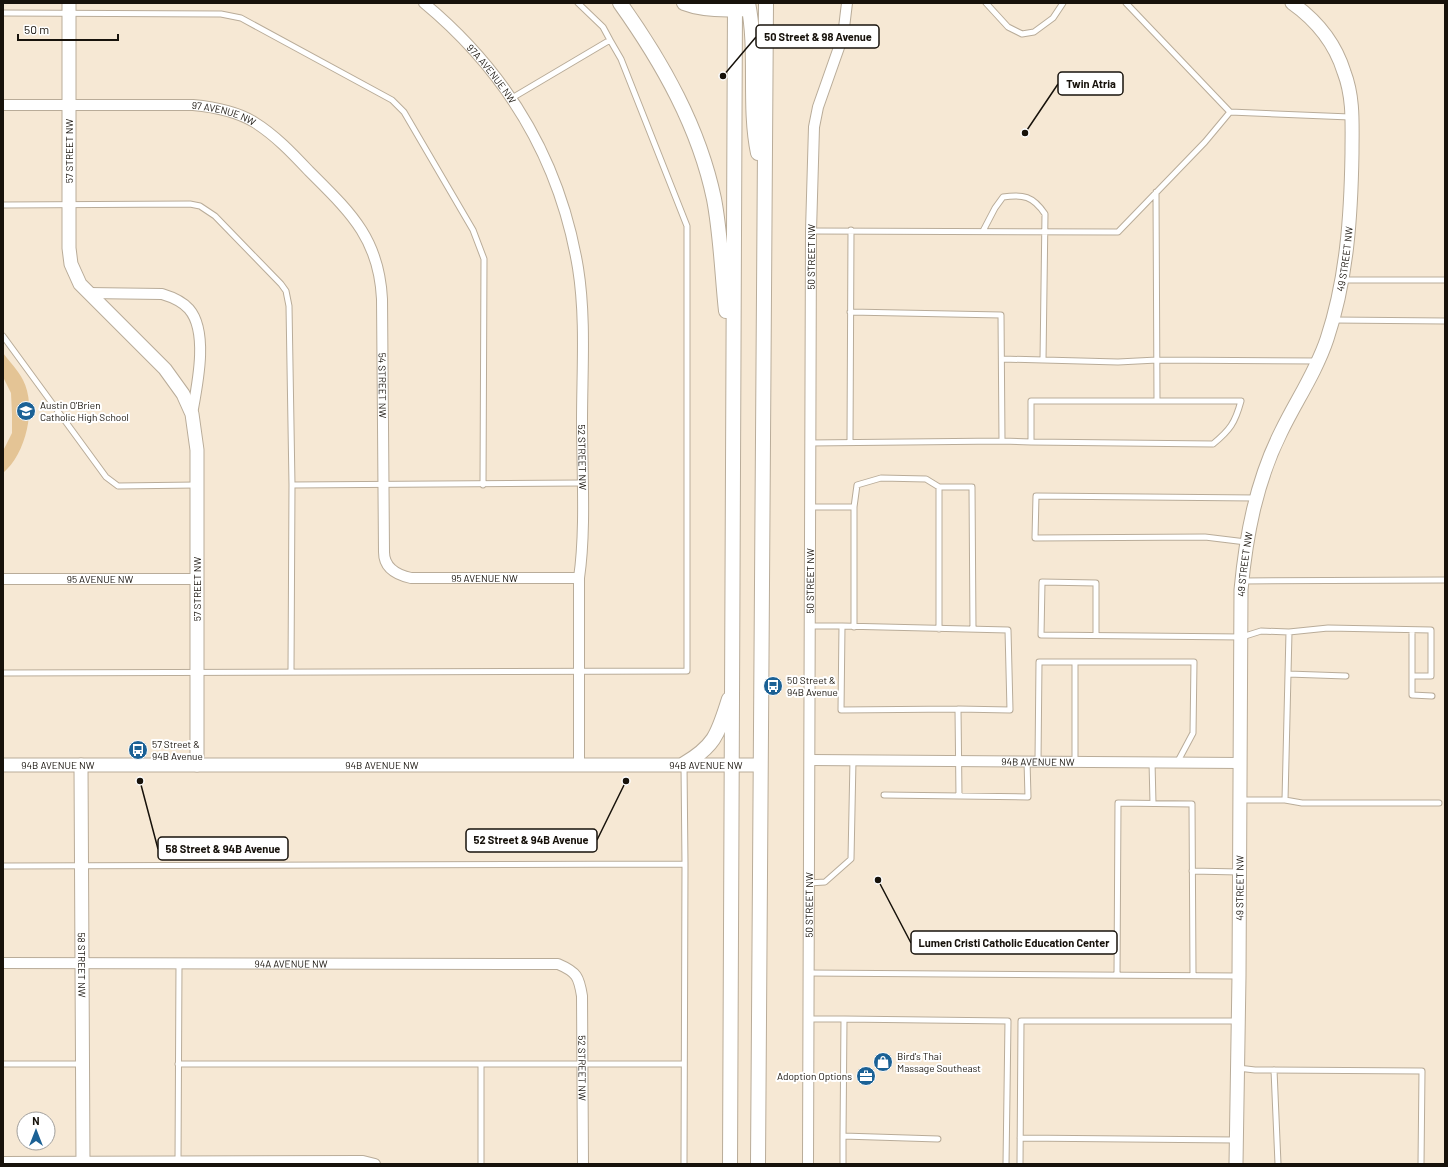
<svg xmlns="http://www.w3.org/2000/svg" width="1448" height="1167" font-family="Barlow,sans-serif">
  <style>
    .green { fill: #e4c495 }
    .lines { fill: none; stroke-linecap: round; stroke-linejoin: round }
    .service-casing { stroke: #b9ac99; stroke-width: 7 }
    .minor-casing { stroke: #b9ac99; stroke-width: 12 }
    .tertiary-casing { stroke: #b9ac99; stroke-width: 15 }
    .secondary-casing { stroke: #b9ac99; stroke-width: 16 }
    .service { stroke: #fff; stroke-width: 5 }
    .minor { stroke: #fff; stroke-width: 10 }
    .tertiary { stroke: #fff; stroke-width: 13 }
    .secondary { stroke: #fff; stroke-width: 14 }
    .labels { text-anchor: middle; dominant-baseline: central; stroke-width: 4; stroke-linejoin: round; paint-order: stroke }
    .street-label { font-size: 10px; fill: #17120b; stroke: #fff }
    .poi-label { font-size: 10px; fill: #17120b; stroke: #fff; text-anchor: start }
    .leader { fill: none; stroke: #17120b; stroke-width: 1.5 }
    .callout-dot { fill: #17120b; stroke: #fff; stroke-width: 1.5 }
    .callout { fill: #fff; stroke: #17120b; stroke-width: 1.5 }
    .callout-label { font-size: 11px; text-anchor: middle; font-weight: bold; fill: #17120b }
  </style>
  <rect width="100%" height="100%" fill="#f6e8d4"/>
  <path class="green" d="M3,353C9,361 18,370 23,380C37,407 26,454 3,473V451L12,433V414L11,393L3,377Z"/>
  <g class="lines">
    <g class="service-casing">
      <path id="service" d="M986,3L1008,27L1022,34L1034,32L1053,18L1063,3
        M3,13L221,14L241,18L392,100L404,112L473,230L484,259L483,485
        M512,98L610,40L603,27L578,3
        M1230,112L1350,117
        M1156,192L1157,401
        M3,205L190,204L200,206L215,216L281,284L286,291L289,306L292,485L291,671
        M811,231L1118,232L1205,142L1230,112L1126,3
        M983,231L995,208L1003,197C1023,194 1033,196 1045,214L1043,360
        M1342,280H1445
        M1334,320L1445,321
        M3,336L106,477L118,486L196,485
        M1003,359L1118,362L1157,360L1318,361
        M1002,441L1031,442L1213,444C1230,430 1235,423 1241,401H1031V442
        M850,442L851,230
        M810,443L1002,441L1001,315L850,312
        M292,485L582,483
        M939,487H972L973,629
        M810,507H854
        M1246,542L1205,537L1035,538L1036,496L1255,498
        M1243,581L1445,580
        M810,626H842
        M854,627V507L857,485L881,478L926,479L939,487V629
        M1289,632L1328,628L1431,630V676H1412V630
        M1096,634V583L1042,582L1041,635L1242,637L1261,631L1289,632L1285,800H1241
        M1075,662H1194L1193,733L1177,763
        M3,673L687,671V226L621,59L610,40
        M1288,674L1346,676
        M1412,676V695L1432,696
        M958,709L1010,710L1008,630L842,626L841,710L958,709L959,796
        M1038,761L1039,662H1075V762
        M1152,762L1153,803
        M684,765L685,864L684,1164
        M884,795L1028,797L1027,761
        M1285,800L1302,803H1439
        M3,866L685,864
        M1192,871L1239,872
        M809,883L825,882L851,859L853,760
        M808,973L1238,976
        M1117,975L1118,803L1192,804L1193,975
        M808,1019H844
        M3,1064H82
        M178,1064H684
        M481,1065V1164
        M1238,1068L1255,1070L1422,1071L1421,1164
        M1274,1070L1278,1164
        M843,1136L844,1019L1008,1021L1006,1164
        M1020,1138L1235,1140
        M178,1163L179,963
        M843,1164V1136L938,1139
        M1020,1164L1021,1021H1238"/>
    </g>
    <g class="minor-casing">
      <g id="minor">
        <path id="s1" d="M424,3C507,72 560,160 578,268C586,318 582,371 582,421C582,471 586,530 579,578V764"/>
        <path id="s2" d="M3,105H193C214,107 236,111 254,122C275,135 292,153 309,171C350,212 379,238 382,299L384,552C384,568 397,575 411,578H579"/>
        <path d="M88,293L162,294C172,297 182,301 189,309C209,332 197,386 192,414"/>
        <path id="s3" d="M3,579H197"/>
        <path id="s4" d="M810,760L1241,763"/>
        <path id="s5" d="M3,963L558,964C577,972 579,977 582,996L583,1164"/>
        <path d="M3,1162L363,1161L375,1164"/>
        <path id="s6" d="M808,1164L811,231L814,127L818,107L843,36L847,3"/>
      </g>
    </g>
    <g class="tertiary-casing">
      <g id="tertiary">
        <path d="M69,3V248L71,264L80,284L165,369L183,394L192,414L197,450V765"/>
        <path id="s7" d="M3,765H760"/>
        <path id="s8" d="M81,765L83,1164"/>
        <path id="s9" d="M1236,1164L1239,976L1241,590C1246,536 1256,482 1281,432C1296,401 1316,372 1327,339C1347,279 1351,216 1352,153C1352,125 1354,98 1344,72C1335,43 1316,20 1292,3"/>
      </g>
    </g>
    <g class="secondary-casing">
      <path id="secondary" d="M620,3C662,62 699,127 714,199C721,236 722,274 726,311
        M684,3C702,10 725,10 743,9
        M748,3C758,52 748,104 758,153
        M684,764C716,745 718,733 729,699
        M730,1164L735,3
        M758,1164L766,3"/>
    </g>
    <use href="#service" class="service"/>
    <use href="#minor" class="minor"/>
    <use href="#tertiary" class="tertiary"/>
    <use href="#secondary" class="secondary"/>
  </g>
  <defs>
    <g id="school-disc" transform="scale(1)"><circle r="9.5" fill="#1b6195" stroke="#fff"/><path d="M0-5L7-2L0 1L-7-2ZM-4 1L0 2.5L4 1V4Q0 6-4 4Z" fill="#fff"/></g>
    <g id="bus-disc" transform="scale(1)"><circle r="9.5" fill="#1b6195" stroke="#fff"/><path d="M-5-6H5V4H4V6H2V4H-2V6H-4V4H-5ZM-3.5-4V0h7V-4ZM-3.5 1.2v1.5H-2V1.2ZM2 1.2v1.5H3.5V1.2Z" fill="#fff"/></g>
    <g id="shop-disc" transform="scale(1)"><circle r="9.5" fill="#1b6195" stroke="#fff"/><path d="M-5-2.5h2.3a2.7 3.5 0 0 1 5.4 0H5L5.5 6h-11ZM-1.5-2.5h3a1.5 2.3 0 0 0-3 0Z" fill="#fff"/></g>
    <g id="office-disc" transform="scale(1)"><circle r="9.5" fill="#1b6195" stroke="#fff"/><path d="M-6-3h4V-5.5h4V-3h4V5H-6ZM-1-4.5V-3h2v-1.5ZM-6 0V1H6V0Z" fill="#fff"/></g>
  </defs>
  <g fill-rule="evenodd">
    <use href="#school-disc" x="26" y="411"/>
    <use href="#bus-disc" x="773" y="686"/>
    <use href="#bus-disc" x="138" y="750"/>
    <use href="#shop-disc" x="883" y="1062"/>
    <use href="#office-disc" x="866" y="1076"/>
  </g>
  <g class="labels">
    <g class="street-label">
      <text stroke="none"><textPath href="#s1" startOffset="98">97A AVENUE NW</textPath></text>
      <text stroke="none"><textPath href="#s2" startOffset="222">97 AVENUE NW</textPath></text>
      <text transform="translate(69 151) rotate(-90)">57 STREET NW</text>
      <text stroke="none"><textPath href="#s6" startOffset="907">50 STREET NW</textPath></text>
      <text stroke="none"><textPath href="#s9" startOffset="924">49 STREET NW</textPath></text>
      <text stroke="none"><textPath href="#s2" startOffset="566">54 STREET NW</textPath></text>
      <text stroke="none"><textPath href="#s1" startOffset="503">52 STREET NW</textPath></text>
      <text stroke="none"><textPath href="#s9" startOffset="600">49 STREET NW</textPath></text>
      <text stroke="none"><textPath href="#s2" startOffset="847">95 AVENUE NW</textPath></text>
      <text stroke="none"><textPath href="#s3" startOffset="97">95 AVENUE NW</textPath></text>
      <text stroke="none"><textPath href="#s6" startOffset="583">50 STREET NW</textPath></text>
      <text transform="translate(197 589) rotate(-90)">57 STREET NW</text>
      <text stroke="none"><textPath href="#s4" startOffset="228">94B AVENUE NW</textPath></text>
      <text stroke="none"><textPath href="#s7" startOffset="703">94B AVENUE NW</textPath></text>
      <text stroke="none"><textPath href="#s7" startOffset="55">94B AVENUE NW</textPath></text>
      <text stroke="none"><textPath href="#s7" startOffset="379">94B AVENUE NW</textPath></text>
      <text stroke="none"><textPath href="#s9" startOffset="276">49 STREET NW</textPath></text>
      <text stroke="none"><textPath href="#s6" startOffset="259">50 STREET NW</textPath></text>
      <text stroke="none"><textPath href="#s5" startOffset="288">94A AVENUE NW</textPath></text>
      <text stroke="none"><textPath href="#s8" startOffset="200">58 STREET NW</textPath></text>
      <text stroke="none"><textPath href="#s5" startOffset="670">52 STREET NW</textPath></text>
    </g>
    <g class="poi-label">
      <text x="40" y="405">Austin O'Brien<tspan x="40" dy="12">Catholic High School</tspan></text>
      <text x="787" y="680">50 Street &amp;<tspan x="787" dy="12">94B Avenue</tspan></text>
      <text x="152" y="744">57 Street &amp;<tspan x="152" dy="12">94B Avenue</tspan></text>
      <text x="897" y="1056">Bird's Thai<tspan x="897" dy="12">Massage Southeast</tspan></text>
      <text x="852" y="1076" text-anchor="end">Adoption Options</text>
    </g>
  </g>
  <path class="leader" d="M723 76L756 37M1025 133L1058 84M626 781L597 840M140 781L158 849M878 880L911 943"/>
  <g class="callout-dot">
    <circle cx="723" cy="76" r="4"/>
    <circle cx="1025" cy="133" r="4"/>
    <circle cx="626" cy="781" r="4"/>
    <circle cx="140" cy="781" r="4"/>
    <circle cx="878" cy="880" r="4"/>
  </g>
  <g class="callout">
    <rect x="756" y="25" width="123" height="23" rx="4"/>
    <rect x="1058" y="72" width="65" height="23" rx="4"/>
    <rect x="466" y="829" width="131" height="23" rx="4"/>
    <rect x="158" y="837" width="130" height="23" rx="4"/>
    <rect x="911" y="931" width="206" height="23" rx="4"/>
  </g>
  <g class="callout-label">
    <text x="818" y="41">50 Street &amp; 98 Avenue</text>
    <text x="1091" y="88">Twin Atria</text>
    <text x="531" y="844">52 Street &amp; 94B Avenue</text>
    <text x="223" y="853">58 Street &amp; 94B Avenue</text>
    <text x="1014" y="947">Lumen Cristi Catholic Education Center</text>
  </g>
  <rect width="1448" height="1167" fill="none" stroke="#17120b" stroke-width="8"/>
  <g transform="translate(36 1131)"><circle r="19" fill="#ffffff" stroke="#a2a09d"/>
  <path d="M0-3L7 15L0 10L-7 15Z" fill="#1b6195"/>
  <text y="-6" font-size="11" font-weight="bold" text-anchor="middle" fill="#17120b">N</text>
  </g>
  <path d="M18 34v6h100v-6" fill="none" stroke="#17120b" stroke-width="2"/>
  <text x="24" y="34" font-size="12" fill="#17120b" stroke="#ffffff" stroke-width="3" paint-order="stroke">50 m</text>
</svg>
